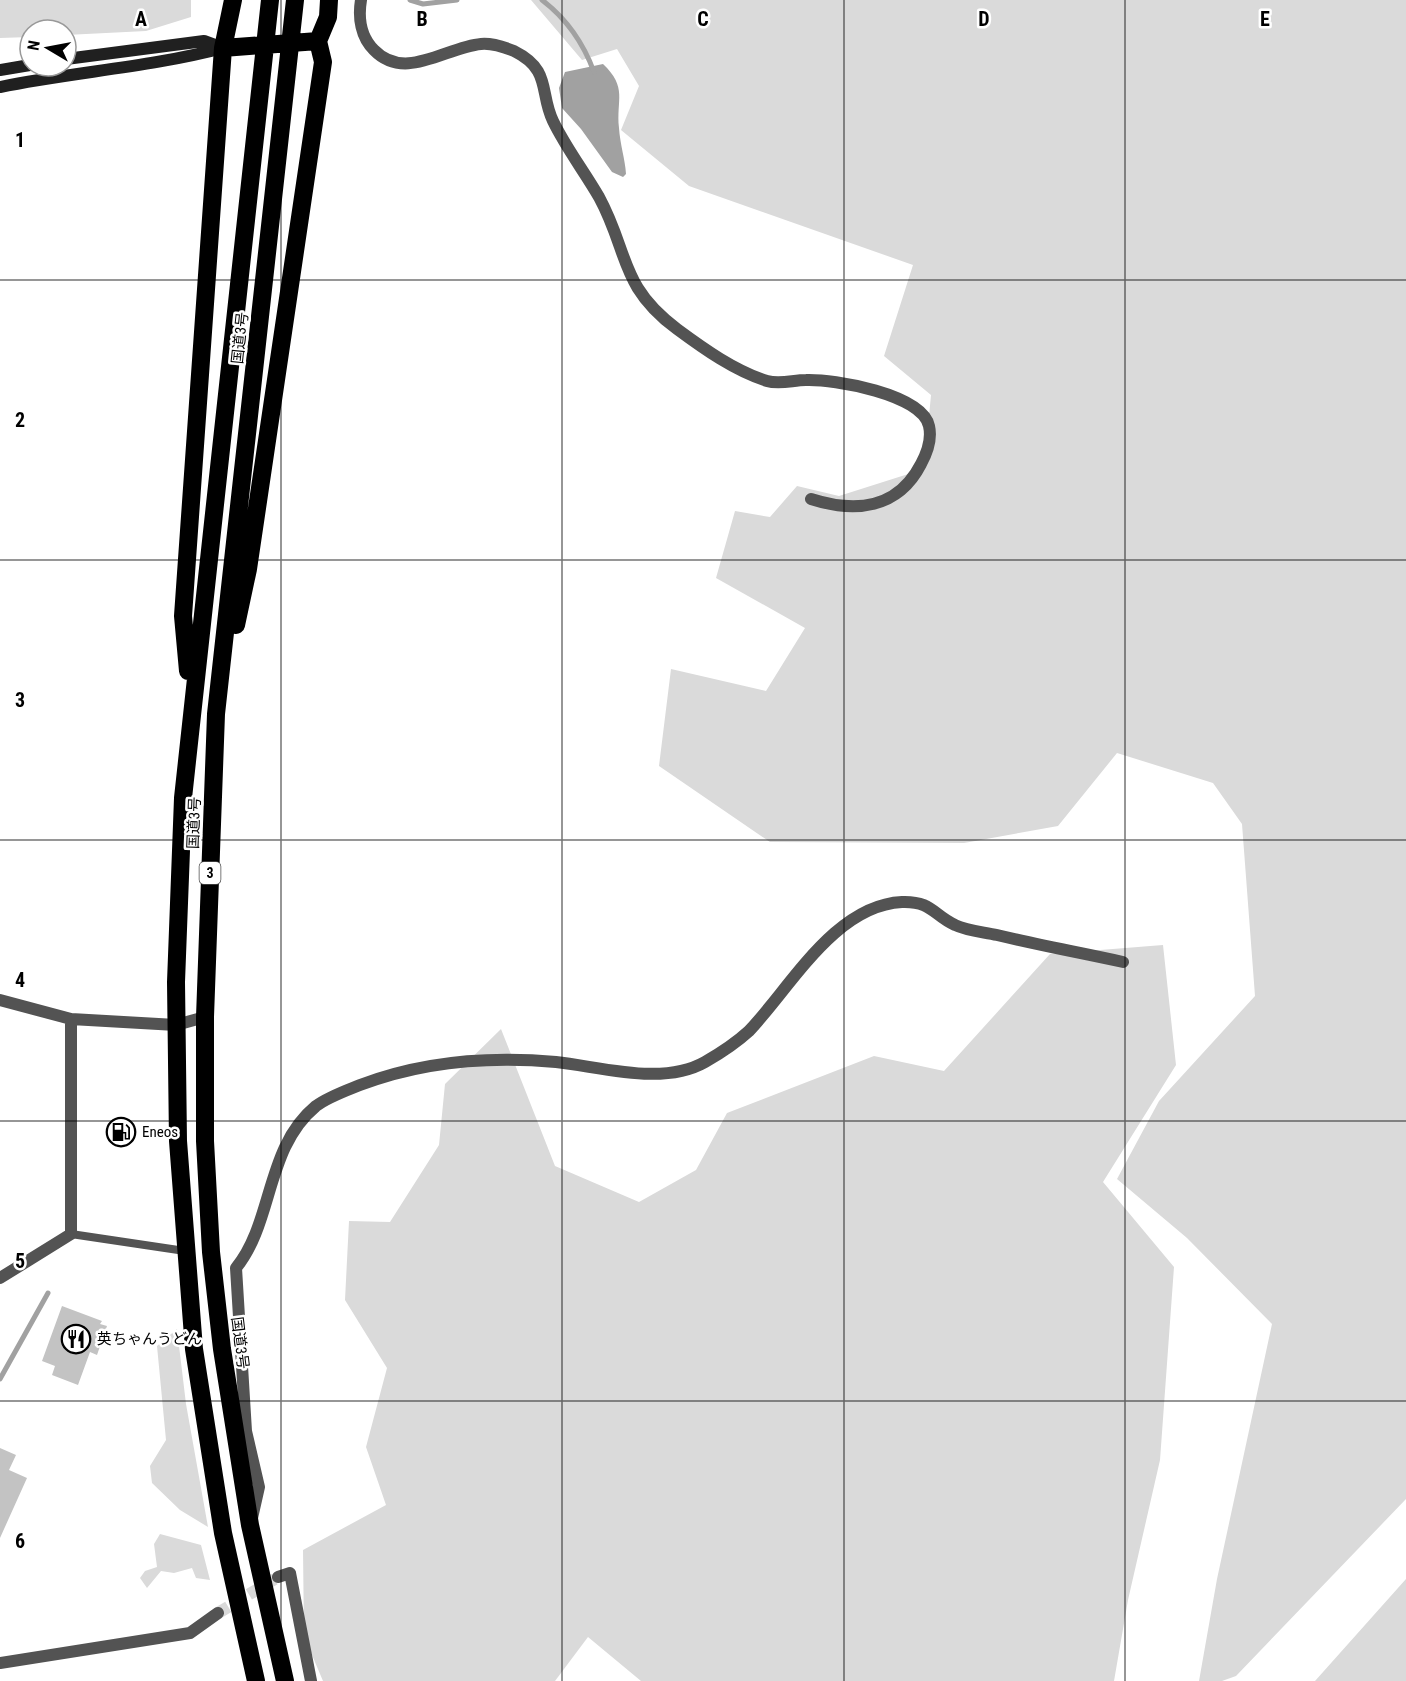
<svg xmlns="http://www.w3.org/2000/svg" width="1406" height="1681" font-family="'Roboto Condensed','Noto Sans JP',sans-serif">
  <style>
    .green { fill: #dadada }
    .water { fill: #a1a1a1 }
    .lines { fill: none; stroke-linecap: round; stroke-linejoin: round }
    .stream { stroke: #a1a1a1; stroke-width: 5 }
    .building { fill: #c3c3c3 }
    .street-tunnel { stroke: #d9d9d9; stroke-width: 12; stroke-dasharray: 12 6; stroke-linecap: butt }
    .lane { stroke: #535353; stroke-width: 8 }
    .street { stroke: #535353; stroke-width: 12 }
    .secondary { stroke: #202020; stroke-width: 12 }
    .highway { stroke: #000; stroke-width: 18 }
    .grid { fill: none; stroke: #000; stroke-width: 1.5; stroke-opacity: 0.55 }
    .labels { text-anchor: middle; dominant-baseline: central; stroke-width: 5; stroke-linejoin: round; paint-order: stroke }
    .shield { fill: #fff; stroke: #4c4c4c; stroke-width: 1.5 }
    .shield-label { font-size: 14px; font-weight: bold; fill: #000 }
    .street-label { font-size: 15px; fill: #000; stroke: #fff }
    .poi-label { font-size: 15px; fill: #000; stroke: #fff; text-anchor: start }
    .grid-label { font-size: 20px; text-anchor: middle; font-weight: bold; fill: #000; stroke: #fff; stroke-width: 5; stroke-linejoin: round; paint-order: stroke }
  </style>
  <rect width="100%" height="100%" fill="#fff"/>
  <path class="green" d="M0,0H191V17L146,31L66,35V30H30V37L0,38Z
    M531,0H1406V1499L1236,1676L1222,1681H1199L1217,1579L1272,1324L1187,1238L1117,1179L1159,1101L1255,996L1242,824L1213,783L1117,753L1058,826L964,843L770,842L659,766L671,669L766,691L805,628L716,578L735,511L770,517L797,486L839,496L924,469L931,395L884,356L913,265L689,186L621,130L639,86L617,49L582,60Z
    M1163,945L1176,1065L1103,1182L1174,1267L1160,1460L1128,1600L1114,1681H641L588,1637L555,1681H323L304,1636L303,1550L386,1505L366,1447L387,1368L345,1300L349,1221L390,1222L439,1145L445,1084L501,1029L555,1166L639,1202L696,1170L727,1113L874,1056L944,1071L1050,954Z
    M177,1329L186,1404L208,1527L180,1510L152,1483L150,1466L166,1440L157,1346Z
    M160,1534L201,1545L210,1580L196,1578L192,1568L174,1573L161,1571L147,1588L140,1578L145,1571L157,1567L154,1544Z
    M1406,1579V1681H1315Z"/>
  <path class="water" d="M603,64C628,88 616,99 619,128C620,144 625,159 626,174L623,177L612,172L581,129L562,108L559,88L565,72Z"/>
  <g class="lines">
    <path class="stream" d="M410,0L423,4L457,0
      M542,0C567,19 583,42 594,72
      M0,1379L48,1293"/>
  </g>
  <path class="building" d="M62,1306L102,1321L100,1324L107,1326L97,1355L90,1352L78,1385L52,1375L55,1366L42,1361Z
    M0,1448L16,1455L9,1470L27,1478L0,1538Z"/>
  <g class="lines">
    <path class="street-tunnel" d="M218,1613L278,1577"/>
    <path class="lane" d="M71,1234L185,1251"/>
    <path class="street" d="M361,0C358,18 361,37 374,50C405,82 446,47 481,44C492,43 504,47 514,51C552,70 539,92 553,121C566,148 584,171 599,197C629,252 619,286 677,329C704,349 735,371 767,381C780,385 793,380 806,380C834,379 922,394 929,426C932,439 927,453 921,464C898,509 855,513 811,499
      M0,1000L71,1019L176,1025L205,1017
      M0,1278L71,1234V1019
      M252,1518L259,1487L246,1431L236,1268C274,1221 265,1148 316,1106C328,1097 345,1091 360,1085C423,1061 490,1056 556,1062C602,1067 663,1086 705,1062C719,1054 737,1042 749,1031C790,988 835,905 902,902C932,901 933,915 955,925C967,931 984,932 997,935C1039,945 1081,953 1123,962
      M278,1577L290,1573L311,1681
      M0,1663L190,1633L218,1613"/>
    <path class="secondary" d="M66,59L204,41L223,48
      M0,70L30,65
      M0,87C74,72 151,67 223,48"/>
    <path class="highway" d="M223,48L318,41
      M236,625L248,569L323,62L318,41L328,17L329,0
      M188,671L183,616L223,48L233,0
      M256,1681L223,1533L194,1349L178,1141L176,982L183,798L270,0
      M285,1681L250,1525L222,1349L211,1252L205,1141V1017L216,714L295,0"/>
  </g>
  <path class="grid" d="M281,0V1681M562,0V1681M844,0V1681M1125,0V1681M0,280H1406M0,560H1406M0,840H1406M0,1121H1406M0,1401H1406"/>
  <defs>
    <g id="fuel-ring" transform="scale(1.5)"><circle r="9.5" fill="#fff" stroke="#000" stroke-width="1.5"/><path d="M-5.5-6h7V0h2V4h1.3V-2.5L3-4.5l.8-.8L6-3V5H2.5V1h-1V6h-7ZM-4.2-4.7v3.2H.2V-4.7Z" fill="#000"/></g>
    <g id="restaurant-ring" transform="scale(1.5)"><circle r="9.5" fill="#fff" stroke="#000" stroke-width="1.5"/><path d="M-5-6h1v4h1v-4h1v4h1v-4h1v5L-1.5 .5V6h-2V.5L-5-1ZM5-6V6H3V1.5H1.5Q1.5-4 5-6Z" fill="#000"/></g>
  </defs>
  <g fill-rule="evenodd">
    <use href="#fuel-ring" x="121" y="1132"/>
    <use href="#restaurant-ring" x="76" y="1339"/>
  </g>
  <g class="labels">
    <rect class="shield" x="199.5" y="862" width="21" height="22" rx="4.5"/>
    <g class="shield-label">
      <text x="210" y="873">3</text>
    </g>
    <g class="street-label">
      <text transform="translate(240 338) rotate(-84)">国道3号</text>
      <text transform="translate(194 823) rotate(-88)">国道3号</text>
      <text transform="translate(240 1343) rotate(83)">国道3号</text>
    </g>
    <g class="poi-label">
      <text x="142" y="1132">Eneos</text>
      <text x="97" y="1339">英ちゃんうどん</text>
    </g>
  </g>
  <g class="grid-label">
    <text x="141" y="26">A</text>
    <text x="422" y="26">B</text>
    <text x="703" y="26">C</text>
    <text x="984" y="26">D</text>
    <text x="1265" y="26">E</text>
    <text x="20" y="147">1</text>
    <text x="20" y="427">2</text>
    <text x="20" y="707">3</text>
    <text x="20" y="987">4</text>
    <text x="20" y="1268">5</text>
    <text x="20" y="1548">6</text>
  </g>
  <g transform="translate(48 48) rotate(280)"><circle r="28" fill="#ffffff" stroke="#999999" stroke-width="1.5"/>
  <path d="M0-4.5L10 22L0 15L-10 22Z" fill="#000000"/>
  <text y="-9" font-size="16" font-weight="bold" text-anchor="middle" fill="#000000">N</text>
  </g>
</svg>
